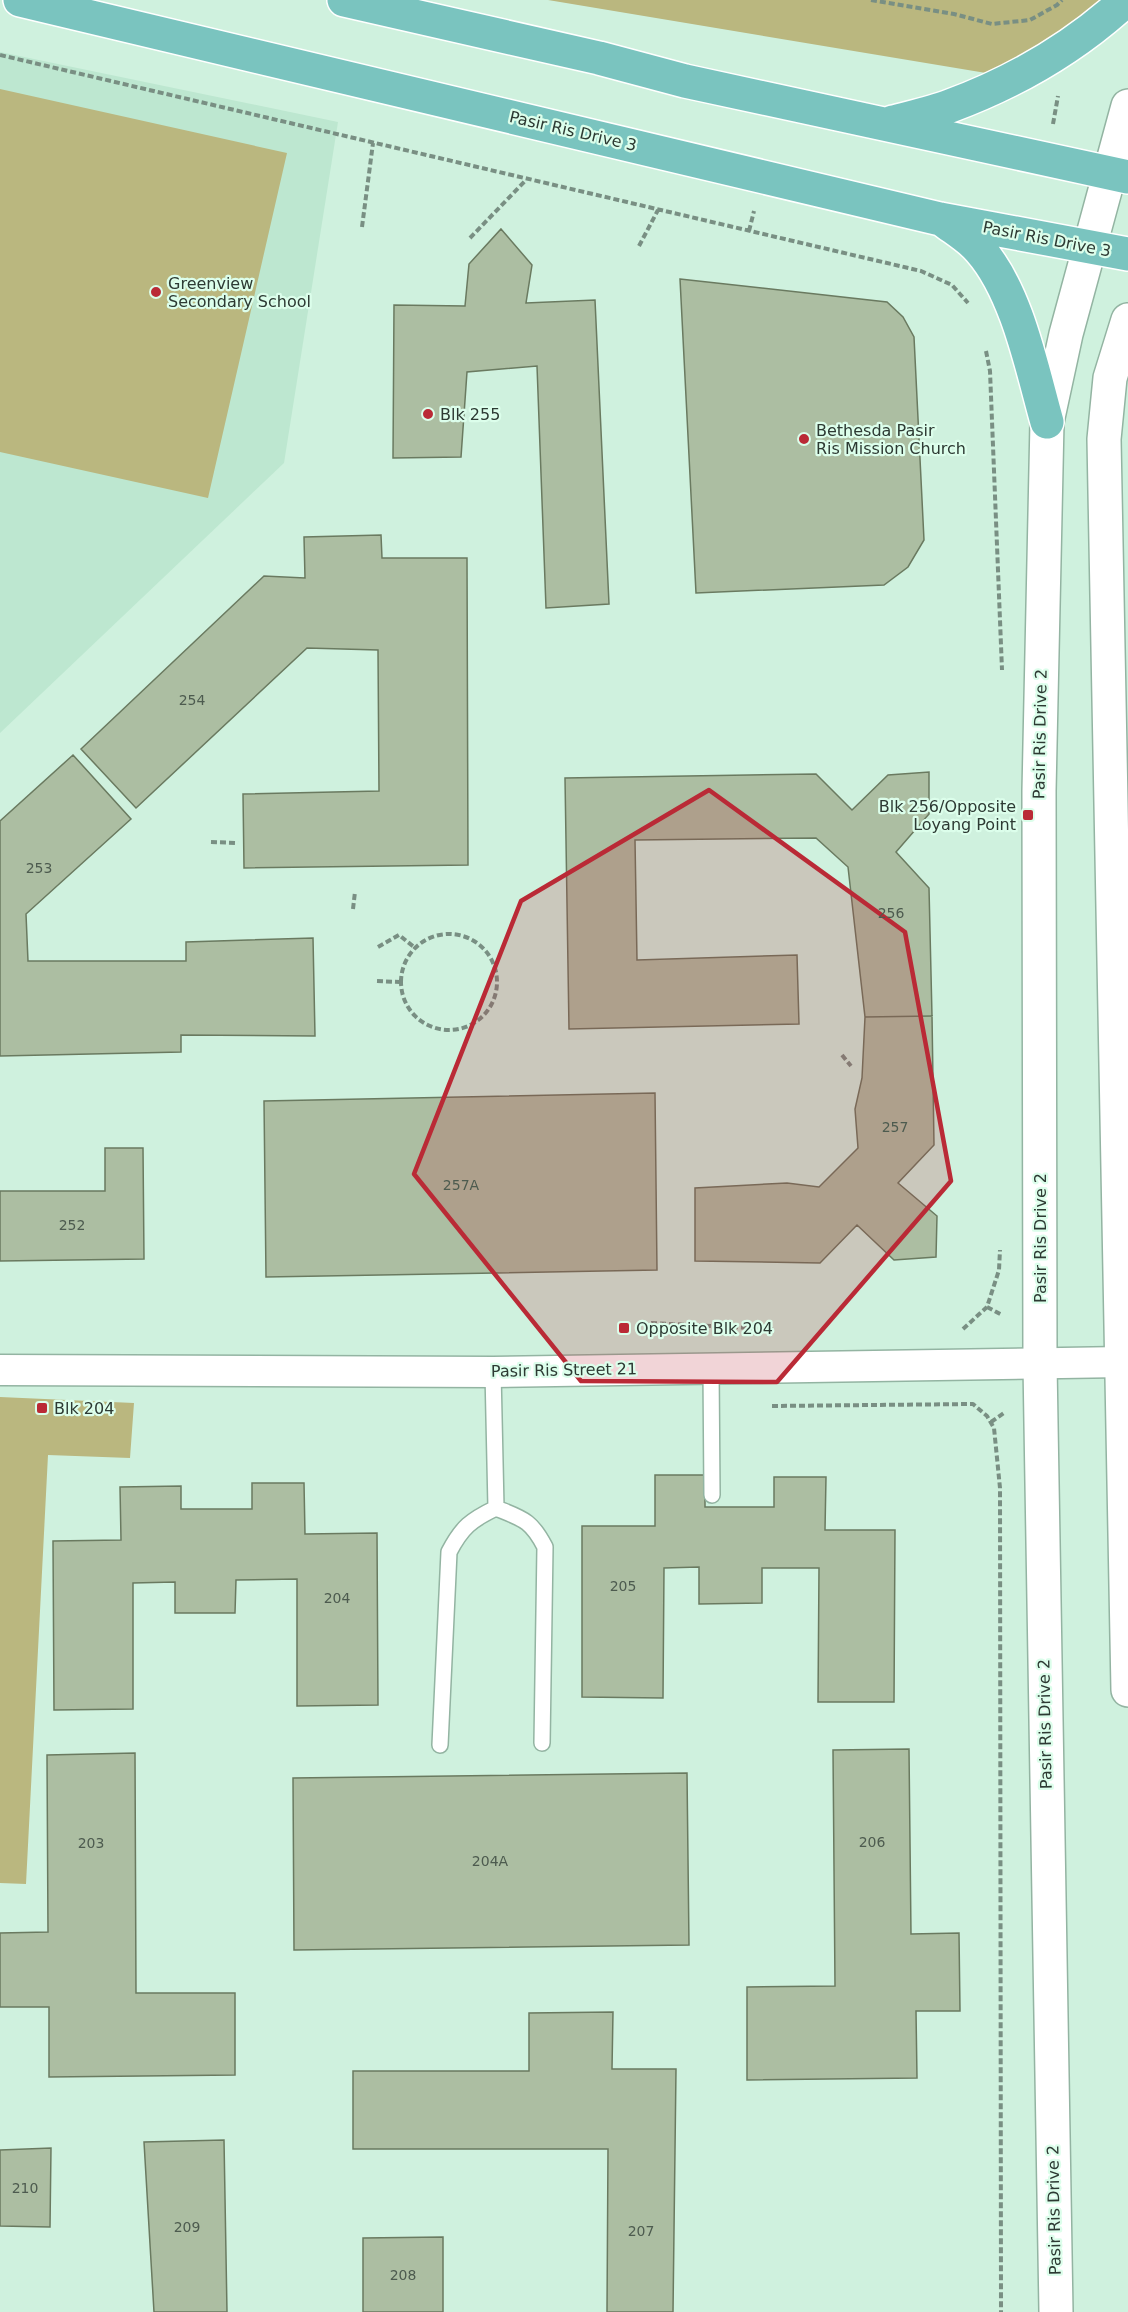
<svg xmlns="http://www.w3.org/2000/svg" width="1128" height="2312" font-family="'DejaVu Sans',sans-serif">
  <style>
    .built { fill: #bde7d0 }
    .green { fill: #bab77f }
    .building { fill: #acbea2; stroke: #6a7a60; stroke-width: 1.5 }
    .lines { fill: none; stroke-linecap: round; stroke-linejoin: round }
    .lane-casing { stroke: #93b4a2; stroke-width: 18 }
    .street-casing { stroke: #93b4a2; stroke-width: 33 }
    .secondary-casing { stroke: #93b4a2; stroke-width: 36 }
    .primary-casing { stroke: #fff; stroke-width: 36 }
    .path { stroke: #798f83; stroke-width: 4; stroke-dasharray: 6 3; stroke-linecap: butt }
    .lane { stroke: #fff; stroke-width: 15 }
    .street { stroke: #fff; stroke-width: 30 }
    .secondary { stroke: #fff; stroke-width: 33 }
    .primary { stroke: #7ac4bf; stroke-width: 33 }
    .marked { fill: #ba2a36; fill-opacity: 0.2; stroke: #ba2a36; stroke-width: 4.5; stroke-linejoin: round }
    .poi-dot { fill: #ba2a36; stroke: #dcfeeb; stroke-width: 2 }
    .labels { text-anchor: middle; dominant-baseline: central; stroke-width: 4.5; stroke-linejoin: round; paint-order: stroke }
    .number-label { font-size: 14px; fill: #4d5b4f }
    .street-label { font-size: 16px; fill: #2d3a33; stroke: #dcfeeb }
    .poi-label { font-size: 16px; fill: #2d3a33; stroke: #dcfeeb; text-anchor: start }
  </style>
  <rect width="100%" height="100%" fill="#cff1de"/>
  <path class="built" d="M0,52L338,122L284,463L0,733Z"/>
  <path class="green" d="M548,0H1128L1046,66L986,73Z
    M0,89L287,153L208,498L0,452Z
    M0,1397L134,1403L130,1458L48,1455L26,1884L0,1883Z"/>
  <path class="building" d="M501,229L532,265L526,303L595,300L609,604L546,608L537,366L467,372L461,457L393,458L394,305L465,306L469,264Z
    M680,279L887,302L903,317L914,337L924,540L908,567L884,585L696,593Z
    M381,535L382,558H467L468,865L244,868L243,794L379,791L378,650L307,648L136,808L81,749L264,576L305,578L304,537Z
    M73,755L131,819L26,914L28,961H186V942L313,938L315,1036L181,1035V1052L0,1056V821Z
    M929,772V814L896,852L929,888L932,1016L865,1017L848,867L816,838L635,840L637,960L797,955L799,1024L569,1029L565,778L816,774L852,810L888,775Z
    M932,1016L934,1145L898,1183L937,1216L936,1257L894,1260L857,1225L820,1263L695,1261V1188L787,1183L819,1187L858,1148L855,1109L862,1078L865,1017Z
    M655,1093L657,1270L266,1277L264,1101Z
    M105,1148H143L144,1259L0,1261V1191H105Z
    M655,1475H705V1507H774V1477H826L825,1530H895L894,1702H818L819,1568H762V1603L699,1604V1567L664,1568L663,1698L582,1697V1526H655Z
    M252,1483H304L305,1534L377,1533L378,1705L297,1706V1579L236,1580L235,1613H175V1582L133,1583V1709L54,1710L53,1541L121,1540L120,1487L181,1486V1509H252Z
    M909,1749L911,1934L959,1933L960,2011H916L917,2078L747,2080V1987L835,1986L833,1750Z
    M135,1753L136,1993H235V2075L49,2077V2007H0V1933L48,1932L47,1755Z
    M687,1773L689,1945L294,1950L293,1778Z
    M613,2012L612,2069H676L673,2312H607L608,2149H353V2071H529V2013Z
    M224,2140L227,2312H154L144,2142Z
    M51,2148L50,2227L0,2226V2150Z
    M443,2237V2312H363V2238Z"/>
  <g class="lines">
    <g class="lane-casing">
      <path id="lane" d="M711,1368L712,1495
        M493,1372L496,1508
        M440,1745L449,1552C462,1527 471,1520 496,1508C523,1519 531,1520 545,1547L542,1743"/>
    </g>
    <g class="street-casing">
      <path id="street" d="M0,1370L493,1372L1123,1362"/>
    </g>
    <g class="secondary-casing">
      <path id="secondary" d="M1128,320L1110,378L1104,439L1128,1690
        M1056,2312L1040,1364L1039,791L1047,422L1066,334L1128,106"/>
    </g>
    <g class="primary-casing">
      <path id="primary" d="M20,0L940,219L1128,254
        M344,0L599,58L685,81L1128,177
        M893,122C912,117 932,113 950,106C1015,82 1075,47 1126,0
        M944,221C956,230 971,239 980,250C1017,292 1032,369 1047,422"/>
    </g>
    <path class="path" d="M871,0L954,14L992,24L1030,20L1057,5L1062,0
      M0,55L921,271L952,285L968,303
      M1053,124L1058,96
      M362,227L373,143
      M749,231L754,211
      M470,238L526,180
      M639,246L658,210
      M986,351L990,371L1002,670
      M211,842L238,843
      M353,909L355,892
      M401 982a48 48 0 1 1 96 0a48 48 0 1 1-96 0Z
      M378,947L399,935L414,947
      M377,981L400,982
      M842,1055L851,1066
      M987,1307L1002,1315
      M651,1323L773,1329
      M963,1329L987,1307L999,1270L1000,1250
      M772,1406L973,1404L987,1416L994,1428L1000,1488L1001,2312
      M991,1422L1004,1413"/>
    <use href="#lane" class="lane"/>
    <use href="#street" class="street"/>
    <use href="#secondary" class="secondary"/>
    <use href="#primary" class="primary"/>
  </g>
  <path class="marked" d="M709,790L905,932L951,1181L777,1382L581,1381L414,1174L521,901Z"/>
  <g class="poi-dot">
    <circle cx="156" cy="292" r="6"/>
    <circle cx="428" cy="414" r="6"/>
    <circle cx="804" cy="439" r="6"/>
    <rect x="1022" y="809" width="12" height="12" rx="3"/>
    <rect x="618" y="1322" width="12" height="12" rx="3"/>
    <rect x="36" y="1402" width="12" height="12" rx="3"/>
  </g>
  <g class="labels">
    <g class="number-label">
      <text x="192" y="700">254</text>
      <text x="39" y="868">253</text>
      <text x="891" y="913">256</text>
      <text x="895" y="1127">257</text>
      <text x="461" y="1185">257A</text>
      <text x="72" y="1225">252</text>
      <text x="623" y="1586">205</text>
      <text x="337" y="1598">204</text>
      <text x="872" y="1842">206</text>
      <text x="91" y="1843">203</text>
      <text x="490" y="1861">204A</text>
      <text x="25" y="2188">210</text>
      <text x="187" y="2227">209</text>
      <text x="641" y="2231">207</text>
      <text x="403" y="2275">208</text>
    </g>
    <g class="street-label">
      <text transform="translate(573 131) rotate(13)">Pasir Ris Drive 3</text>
      <text transform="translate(1047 239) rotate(11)">Pasir Ris Drive 3</text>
      <text transform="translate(1040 734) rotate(-89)">Pasir Ris Drive 2</text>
      <text transform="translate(1040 1238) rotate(-90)">Pasir Ris Drive 2</text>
      <text transform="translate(564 1370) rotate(-1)">Pasir Ris Street 21</text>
      <text transform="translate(1045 1724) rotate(-91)">Pasir Ris Drive 2</text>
      <text transform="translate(1054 2210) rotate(-91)">Pasir Ris Drive 2</text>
    </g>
    <g class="poi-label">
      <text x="168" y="283">Greenview<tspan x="168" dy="18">Secondary School</tspan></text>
      <text x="440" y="414">Blk 255</text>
      <text x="816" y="430">Bethesda Pasir<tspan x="816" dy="18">Ris Mission Church</tspan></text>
      <text x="1016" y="806" text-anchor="end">Blk 256/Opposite<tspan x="1016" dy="18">Loyang Point</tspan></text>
      <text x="636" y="1328">Opposite Blk 204</text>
      <text x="54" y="1408">Blk 204</text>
    </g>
  </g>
</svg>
